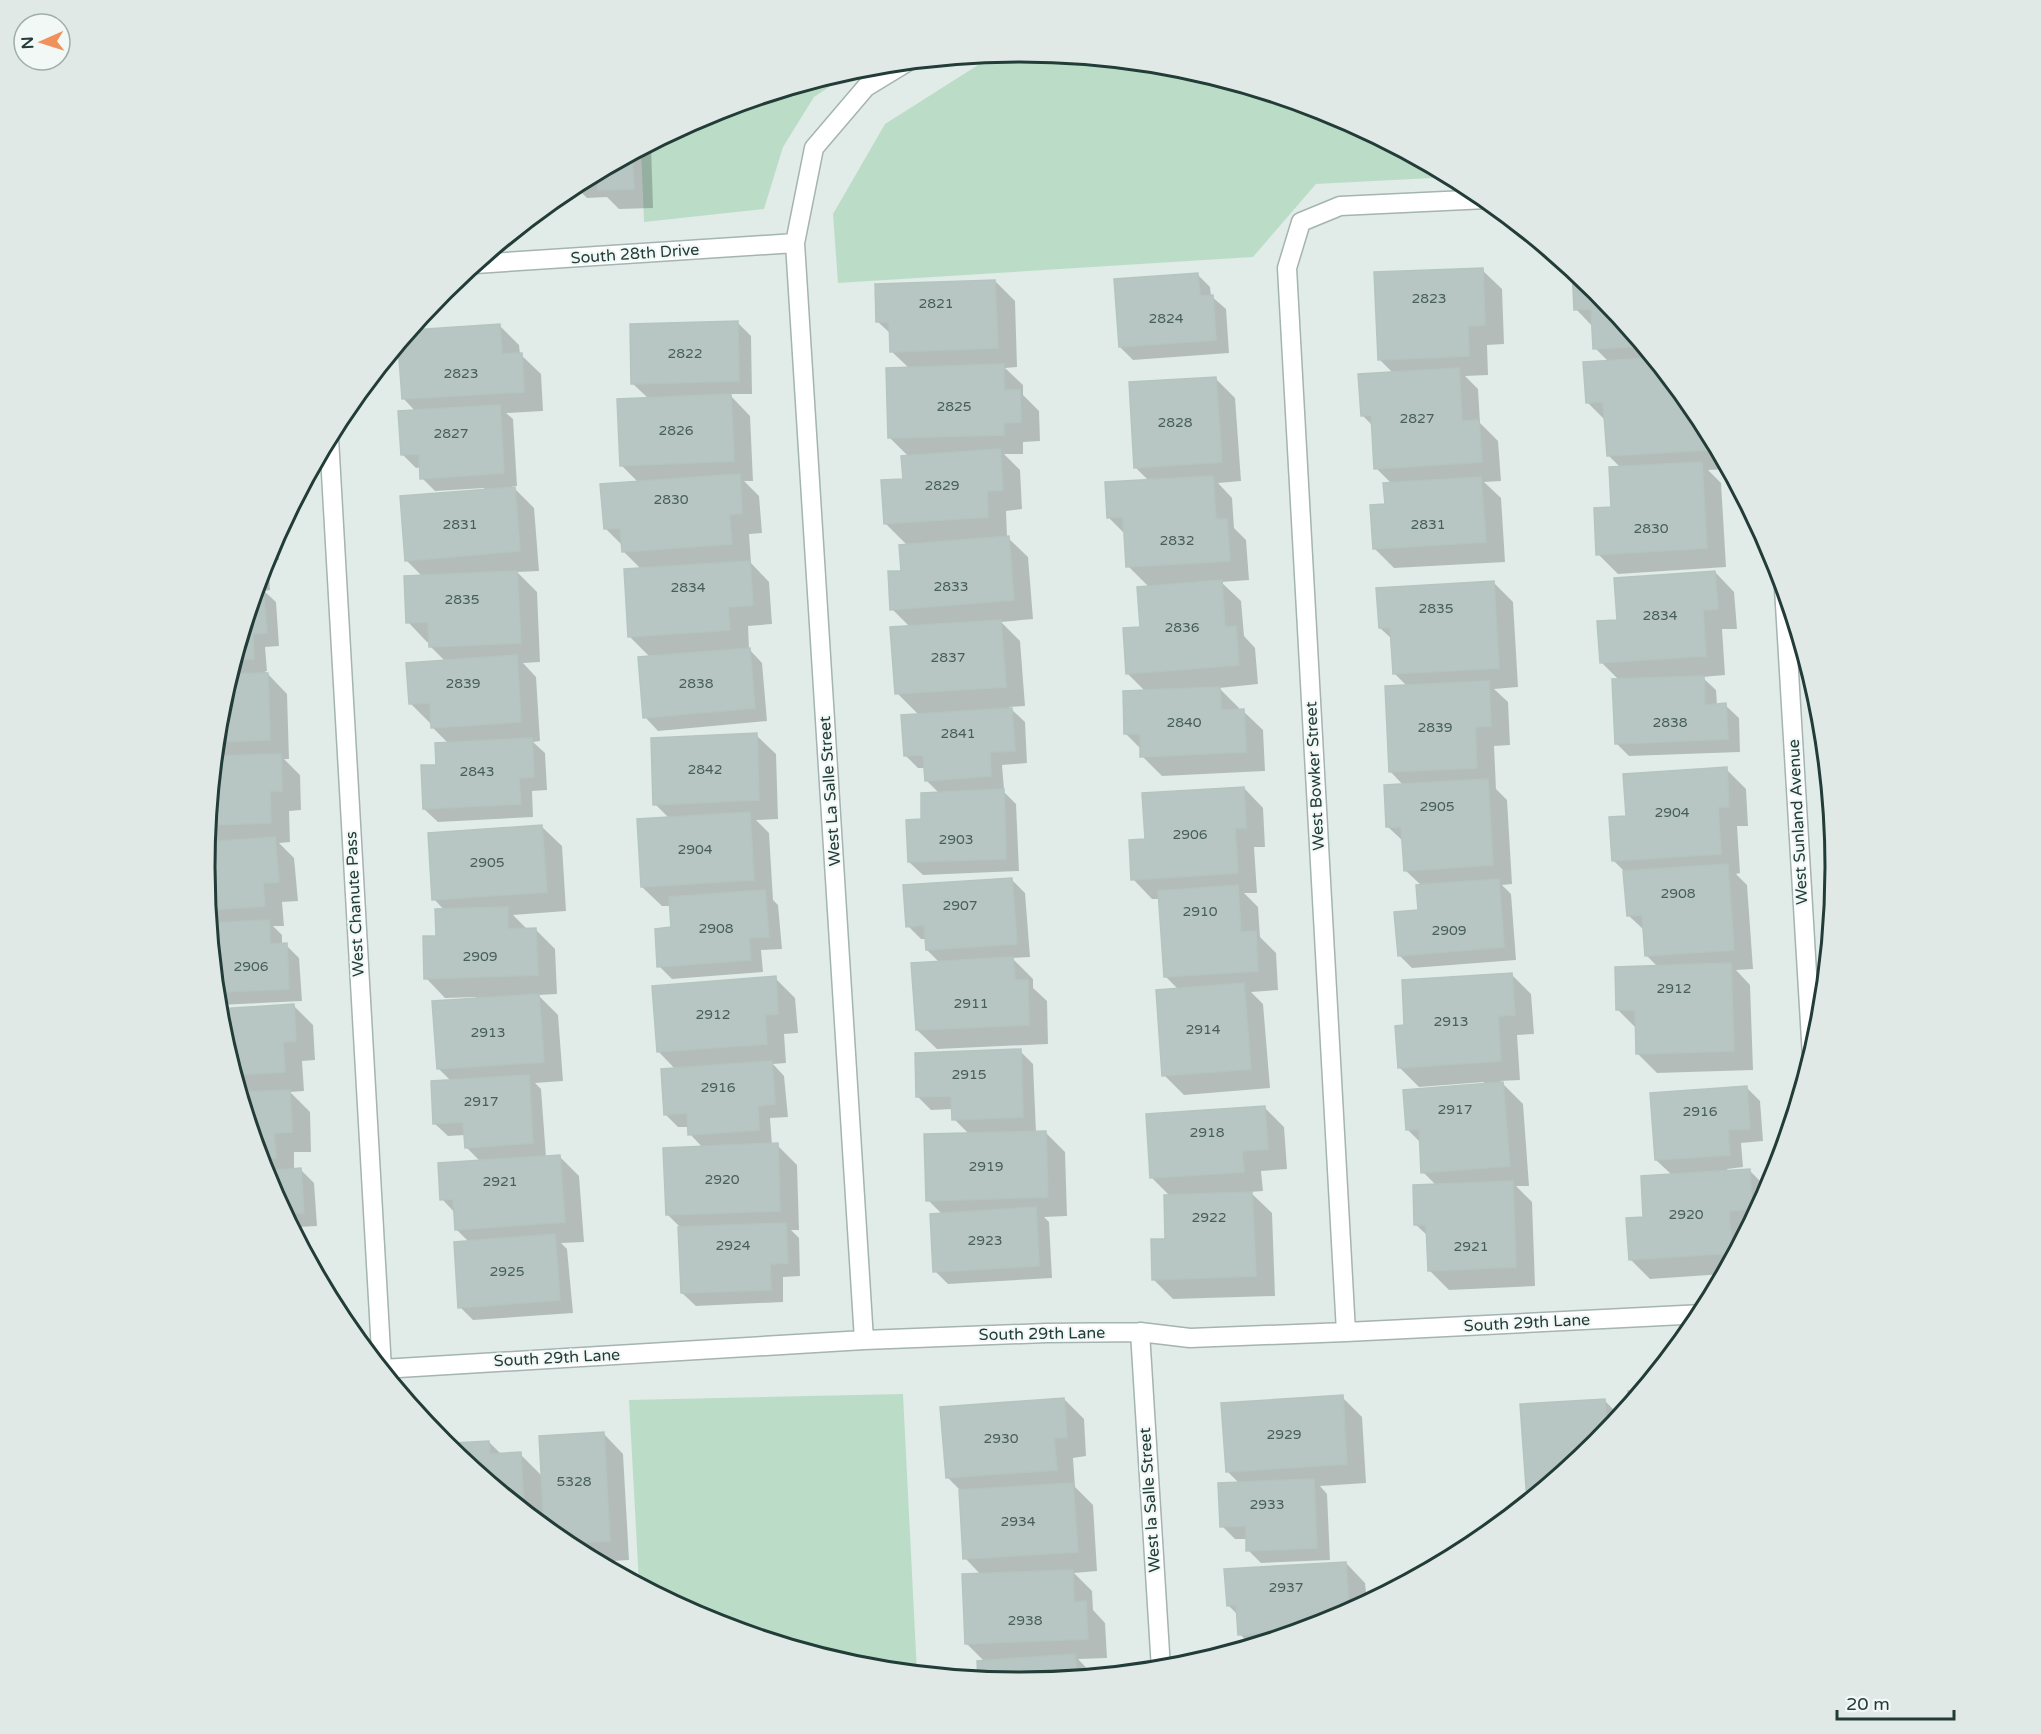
<svg xmlns="http://www.w3.org/2000/svg" width="2041" height="1734" font-family="'Varela Round',sans-serif">
  <style>
    .green { fill: #bbddc8 }
    .shadow { fill: #0003 }
    .building { fill: #b7c6c2; stroke: #b4c5c0; stroke-width: 1.5 }
    .lines { fill: none; stroke-linecap: round; stroke-linejoin: round }
    .minor-casing { stroke: #a4b4b0; stroke-width: 21 }
    .minor { stroke: #fff; stroke-width: 18 }
    .labels { text-anchor: middle; dominant-baseline: central; stroke-width: 4.5; stroke-linejoin: round; paint-order: stroke }
    .number-label { font-size: 14px; fill: #475e5a }
    .street-label { font-size: 16px; fill: #223c38; stroke: #f2f8f6 }
    .rim { fill: none; stroke: #223c38; stroke-width: 3 }
  </style>
  <rect width="100%" height="100%" fill="#e1ece8"/>
  <path class="green" d="M1020,51L1180,67L1333,113L1452,177L1316,184L1253,257L838,283L833,214L885,124L997,53Z
    M859,67L814,97L783,147L764,209L644,222L641,149L709,113Z
    M903,1394L917,1673L861,1667L708,1621L639,1584L629,1400Z"/>
  <path class="shadow" d="M651,144L653,208L619,209L607,197L587,198L574,185Z
    M567,189V195L558,196Z
    M543,208L544,215H535Z
    M1482,270L1502,289L1504,344L1487,345L1488,375L1465,376L1478,389L1480,423L1498,441L1501,481L1484,482L1501,498L1505,562L1394,568L1374,548L1392,484L1376,468L1373,426L1362,415L1393,373L1379,359Z
    M1197,274L1210,287L1211,296L1226,309L1229,353L1133,360L1120,347Z
    M995,281L1015,301L1017,367L1005,368L1023,385V395L1039,411L1040,441L1023,442V454H1004L1020,470L1022,509L1006,511L1007,537L1028,557L1033,619L1001,622L1020,641L1025,706L1009,707L1025,722L1027,763L1002,765L1004,789H1001L1016,804L1019,871L923,875L909,862L923,820L939,793L926,780L925,768H918L905,755L919,715L897,693L910,627L892,609L907,545L885,523L905,480L909,457L889,437L909,368L891,351V334L878,322Z
    M1598,290L1699,414L1728,469L1708,470L1721,483L1726,567L1618,574L1598,554L1613,509L1621,468L1608,455L1606,421L1587,402L1609,362L1595,348L1593,327L1576,309Z
    M738,323L751,336L752,394H729L750,416L753,481H744L759,496L762,533L749,534L751,563L769,582L772,624L748,626L749,649L762,663L767,721L658,731L645,717L651,658L629,636L641,569L623,551V546L605,528L639,483L622,466L649,399L633,384Z
    M499,325L519,345L520,354L541,374L543,411L506,413L513,419L517,486H512L534,508L539,571L517,572L537,592L540,662L523,663L536,677L540,741L533,742L545,753L547,790L532,791L533,817L438,822L424,809L437,766L449,744L433,728L432,723H430L410,703L446,662L430,646V642H427L408,622L423,577L406,560L484,491V488L435,491L422,478L421,467L416,468L403,455L416,412L403,398L400,344L410,331Z
    M1215,378L1235,398L1241,481L1218,483L1232,498L1234,528L1246,540L1249,580L1221,582L1241,601L1244,636L1255,648L1258,684L1219,688L1239,708V711H1243L1263,730L1265,771L1162,776L1142,756V750L1126,734L1146,692L1128,674L1142,628L1150,588L1128,566L1126,535L1108,517L1149,481L1136,468Z
    M278,534L279,560L268,561L270,590L264,591L276,602L279,646L265,647L267,671H265L287,694L289,759H284L300,775L301,810L289,811L290,842L279,843L294,858L298,901L282,902L284,926H273L282,935V945H286L299,958L302,1001L218,1005L205,867L220,707L267,554Z
    M1715,572L1734,592L1737,629H1722L1725,675L1702,677L1716,690L1717,705H1725L1739,718L1740,752L1629,756L1616,743L1620,681L1601,662L1618,621Z
    M1493,582L1513,602L1518,687L1494,689L1508,702L1510,745L1494,746L1496,789L1507,800L1512,884L1502,885L1511,894L1516,960L1412,968L1399,955L1420,911L1422,886L1405,870L1404,842L1388,827L1404,786L1390,771L1407,686L1395,674L1393,640L1380,628Z
    M756,735L776,754L778,819L756,820L769,833L773,900L778,905L782,949L761,950L763,972L672,979L659,966L673,928L671,906H662L642,887L669,818L655,804Z
    M1726,769L1746,789L1748,826H1737L1740,873L1736,874L1747,885L1753,969L1736,970L1750,985L1753,1070L1657,1073L1637,1053L1636,1028L1618,1010L1658,967L1646,955L1645,931L1628,915L1625,872L1613,860L1628,818Z
    M1244,788L1263,808L1265,847H1254L1257,893H1244L1258,907L1260,937L1276,953L1278,990L1251,992L1263,1004L1270,1088L1184,1095L1164,1075L1178,989L1165,976L1160,899H1152L1133,879L1146,841Z
    M542,827L562,846L566,911L513,915L527,929L536,930L555,949L557,994L538,995L558,1015L563,1081L535,1083L541,1089L546,1157L559,1156L579,1176L584,1242L561,1243L567,1249L573,1313L473,1320L460,1307L469,1242L456,1229L455,1213L442,1199L481,1162L466,1147L465,1135L448,1136L434,1123L451,1081L439,1069L476,997L445,998L426,978L445,911L434,899Z
    M1012,880L1025,893L1030,957L1012,958L1033,979V988L1047,1001L1048,1044L937,1049L917,1030L940,963L927,950L926,939H921L908,926Z
    M1511,974L1531,994L1534,1034L1517,1035L1520,1080L1500,1081L1523,1104L1529,1186H1516L1532,1202L1535,1286L1449,1290L1429,1270L1428,1236L1416,1225L1437,1186L1423,1172L1421,1143L1407,1129L1484,1085V1082L1419,1087L1399,1067L1406,1027Z
    M775,978L795,998L798,1033L784,1034L786,1063L773,1064L784,1076L788,1117L770,1118L772,1145H777L797,1165L799,1230H791L799,1238L800,1276L783,1277V1302L696,1306L682,1293V1229L667,1214L703,1148L690,1134L689,1127H678L665,1114L676,1070L658,1051Z
    M293,1005L313,1025L315,1060L302,1061L304,1091L290,1092L310,1112L311,1152H294V1170H301L314,1183L317,1226L298,1227L299,1239L266,1179L220,1026Z
    M1020,1051L1033,1064L1036,1132H1045L1065,1152L1067,1216L1044,1217L1049,1222L1052,1278L948,1284L935,1271L942,1214L928,1200L969,1134L954,1119L953,1109L931,1110L918,1097Z
    M1747,1088L1760,1101L1763,1141L1741,1143L1743,1167L1727,1169L1728,1171L1749,1170L1769,1190L1724,1274L1650,1279L1630,1259L1645,1218L1672,1175L1656,1160Z
    M1264,1107L1284,1127L1287,1169L1261,1171L1263,1191L1250,1192L1272,1213L1275,1296L1173,1299L1154,1280L1166,1240L1170,1196L1151,1177Z
    M305,1251L324,1270L325,1288Z
    M1342,1397L1362,1417L1366,1483L1320,1486L1327,1494L1330,1560L1261,1563L1248,1550V1539H1235L1222,1526L1240,1484L1227,1471Z
    M1064,1399L1084,1419L1086,1456L1073,1458L1075,1487L1093,1505L1097,1571L1074,1573L1092,1591L1093,1610L1105,1623L1107,1658L1078,1659L1094,1676L1020,1683L979,1679L985,1662L966,1643L981,1575L965,1558L961,1491L948,1478Z
    M1604,1400L1620,1416L1597,1444L1529,1500Z
    M604,1434L623,1454L629,1560L598,1562L567,1545L454,1452L489,1442L502,1455L520,1454L542,1476Z
    M1346,1563L1365,1583L1367,1603L1332,1621L1251,1646L1240,1634L1239,1616L1228,1605Z"/>
  <path class="building" d="M632,154L634,189L598,190L597,178H586Z
    M1483,268L1485,325L1468,326L1469,356L1378,360L1374,272Z
    M1572,269L1598,290L1643,346L1593,349L1591,309L1574,310Z
    M1198,273L1200,296L1213,295L1216,340L1119,347L1114,279Z
    M995,280L998,348L890,352L889,322H876L875,284Z
    M738,321L739,381L631,384L630,324Z
    M500,324L502,354L522,353L524,392L402,399L398,345L411,330Z
    M1653,358L1699,414L1708,431L1709,450L1607,456L1603,402L1586,403L1583,362Z
    M1004,364V390H1020L1021,422L1004,423V435L888,438L886,368Z
    M1459,368L1462,421L1479,420L1482,462L1374,469L1371,415L1361,416L1358,374Z
    M1216,377L1222,462L1134,468L1129,382Z
    M731,394L734,461L620,466L617,399Z
    M500,405L504,473L420,479L419,454L401,455L398,411Z
    M1000,449L1003,490L987,491L988,517L884,524L881,480L903,479L901,456Z
    M1702,462L1707,548L1596,555L1594,508L1611,507L1609,467Z
    M740,474L742,513L729,515L732,544L622,552L620,528L604,529L600,484Z
    M1213,476L1216,519H1227L1230,561L1126,567L1123,517L1107,518L1105,482Z
    M1481,477L1486,542L1373,549L1370,505L1385,504L1383,483Z
    M515,487L520,551L405,561L400,496Z
    M1009,536L1014,600L890,610L888,571H901L899,545Z
    M750,561L753,605L728,607L730,630L628,637L624,569Z
    M517,571L521,643L429,647L428,622L406,623L404,576Z
    M1715,571L1718,609L1703,610L1706,656L1600,663L1597,621L1617,620L1614,578Z
    M1222,580L1225,627L1236,626L1239,665L1126,674L1123,628L1140,627L1137,587Z
    M1494,581L1499,668L1393,674L1390,628H1379L1376,588Z
    M257,588H263L267,633L253,634L254,659L235,660Z
    M1001,620L1006,687L895,694L890,627Z
    M750,648L755,708L643,718L638,657Z
    M517,655L521,722L431,728L430,703L409,704L406,663Z
    M268,673L270,740L217,742L220,707L230,674Z
    M1704,676L1705,705L1726,703L1728,739L1615,744L1612,679Z
    M1489,681L1491,726L1475,727L1477,768L1389,772L1385,686Z
    M1220,687L1221,710L1244,709L1246,752L1140,757V734H1124L1123,691Z
    M1012,708L1015,751L990,752L991,776L925,781L923,755L904,756L901,715Z
    M757,733L759,800L653,805L651,738Z
    M532,738L534,777L519,778L521,804L423,809L421,765H436L435,743Z
    M281,754L282,791H270L271,823L209,825L215,756Z
    M1727,767L1729,807H1718L1721,854L1612,861L1609,817L1626,816L1623,774Z
    M1488,779L1493,865L1404,871L1401,827H1386L1384,785Z
    M1244,787L1246,828H1235L1238,873L1131,880L1129,840L1145,839L1142,793Z
    M1004,789L1006,859L908,862L906,820L921,819V793Z
    M750,812L754,880L641,887L637,819Z
    M542,825L547,892L432,900L428,833Z
    M275,837L279,882L263,883L265,906L209,910L205,867L207,842Z
    M1728,864L1734,950L1645,956L1642,915L1627,916L1623,871Z
    M1012,878L1017,944L926,950L924,925L906,927L903,885Z
    M1499,879L1504,947L1398,956L1394,912L1418,910L1416,885Z
    M1238,885L1241,932L1256,931L1258,971L1164,977L1158,891Z
    M765,890L769,937L749,938L751,960L657,967L655,929L671,927L669,897Z
    M508,907V929L536,928L538,975L424,979L423,936H436L435,909Z
    M269,920L270,944L287,943L289,989L217,992L210,923Z
    M1013,957L1015,980H1028L1029,1025L916,1030L911,963Z
    M1731,963L1734,1051L1636,1054L1635,1010H1616L1615,967Z
    M1512,973L1515,1015L1498,1016L1501,1061L1398,1068L1395,1026L1404,1025L1402,980Z
    M776,976L778,1014L765,1015L767,1044L657,1052L652,986Z
    M1244,983L1251,1069L1162,1076L1156,990Z
    M539,994L544,1062L437,1069L432,1001Z
    M294,1004L296,1041L283,1042L285,1072L235,1075L220,1026L218,1009Z
    M1021,1049L1023,1117L952,1120L951,1096L916,1097L915,1053Z
    M772,1061L775,1104L758,1106L759,1130L688,1135L687,1113L664,1115L661,1069Z
    M529,1075L533,1143L465,1148L463,1122L433,1124L431,1081Z
    M1503,1082L1510,1166L1421,1173L1419,1129L1406,1130L1403,1090Z
    M1747,1086L1750,1129L1728,1130L1730,1155L1655,1160L1650,1093Z
    M290,1090L292,1132L274,1133L276,1158L260,1159L240,1092Z
    M1265,1106L1268,1149L1242,1151L1244,1172L1150,1178L1146,1114Z
    M1046,1131L1048,1197L926,1201L924,1134Z
    M778,1143L780,1211L666,1215L663,1148Z
    M560,1155L565,1222L455,1230L453,1199L440,1200L438,1163Z
    M301,1168L304,1213L285,1214L264,1171Z
    M1750,1169L1752,1209L1729,1211L1732,1253L1629,1260L1626,1218L1643,1217L1641,1176Z
    M1513,1181L1516,1267L1428,1271L1426,1225H1414L1413,1185Z
    M1252,1192L1256,1276L1152,1280L1151,1239H1165L1164,1195Z
    M1036,1207L1039,1266L933,1272L930,1214Z
    M786,1223L788,1263L770,1264L771,1290L681,1293L678,1227Z
    M555,1234L560,1300L458,1308L454,1242Z
    M1642,1390L1628,1406V1391Z
    M1343,1395L1347,1464L1226,1472L1221,1403Z
    M1064,1398L1067,1437L1054,1438L1057,1470L946,1478L940,1407Z
    M1605,1399L1607,1432L1597,1444L1527,1502L1520,1404Z
    M604,1432L610,1541L564,1543L544,1526L539,1436Z
    M489,1441L490,1454L521,1452L524,1510L452,1451V1443Z
    M1314,1479L1317,1548L1246,1551V1526L1220,1527L1218,1483Z
    M1073,1483L1078,1552L963,1559L959,1490Z
    M1346,1562L1349,1612L1332,1621L1300,1631L1238,1635L1236,1605L1227,1606L1224,1569Z
    M1073,1570L1074,1602L1086,1601L1088,1639L965,1644L962,1574Z
    M1075,1654L1077,1676H1093L1020,1683L978,1679L977,1661Z"/>
  <g class="lines">
    <g class="minor-casing">
      <path id="minor" d="M475,264L795,243
        M329,438L382,1369
        M1784,588L1812,1057
        M1140,1332L1161,1669
        M1346,1332L1287,268L1301,222L1340,206L1487,199
        M864,1340L795,243L814,148L866,87L907,62
        M382,1369L864,1340L1046,1333L1140,1332L1190,1338L1346,1332L1703,1314"/>
    </g>
    <use href="#minor" class="minor"/>
  </g>
  <g class="labels">
    <g class="number-label">
      <text x="1429" y="298">2823</text>
      <text x="936" y="303">2821</text>
      <text x="1166" y="318">2824</text>
      <text x="685" y="353">2822</text>
      <text x="461" y="373">2823</text>
      <text x="954" y="406">2825</text>
      <text x="1417" y="418">2827</text>
      <text x="1175" y="422">2828</text>
      <text x="676" y="430">2826</text>
      <text x="451" y="433">2827</text>
      <text x="942" y="485">2829</text>
      <text x="671" y="499">2830</text>
      <text x="460" y="524">2831</text>
      <text x="1428" y="524">2831</text>
      <text x="1651" y="528">2830</text>
      <text x="1177" y="540">2832</text>
      <text x="951" y="586">2833</text>
      <text x="688" y="587">2834</text>
      <text x="462" y="599">2835</text>
      <text x="1436" y="608">2835</text>
      <text x="1660" y="615">2834</text>
      <text x="1182" y="627">2836</text>
      <text x="948" y="657">2837</text>
      <text x="463" y="683">2839</text>
      <text x="696" y="683">2838</text>
      <text x="1184" y="722">2840</text>
      <text x="1670" y="722">2838</text>
      <text x="1435" y="727">2839</text>
      <text x="958" y="733">2841</text>
      <text x="705" y="769">2842</text>
      <text x="477" y="771">2843</text>
      <text x="1437" y="806">2905</text>
      <text x="1672" y="812">2904</text>
      <text x="1190" y="834">2906</text>
      <text x="956" y="839">2903</text>
      <text x="695" y="849">2904</text>
      <text x="487" y="862">2905</text>
      <text x="1678" y="893">2908</text>
      <text x="960" y="905">2907</text>
      <text x="1200" y="911">2910</text>
      <text x="716" y="928">2908</text>
      <text x="1449" y="930">2909</text>
      <text x="480" y="956">2909</text>
      <text x="251" y="966">2906</text>
      <text x="1674" y="988">2912</text>
      <text x="971" y="1003">2911</text>
      <text x="713" y="1014">2912</text>
      <text x="1451" y="1021">2913</text>
      <text x="1203" y="1029">2914</text>
      <text x="488" y="1032">2913</text>
      <text x="969" y="1074">2915</text>
      <text x="718" y="1087">2916</text>
      <text x="481" y="1101">2917</text>
      <text x="1455" y="1109">2917</text>
      <text x="1700" y="1111">2916</text>
      <text x="1207" y="1132">2918</text>
      <text x="986" y="1166">2919</text>
      <text x="722" y="1179">2920</text>
      <text x="500" y="1181">2921</text>
      <text x="1686" y="1214">2920</text>
      <text x="1209" y="1217">2922</text>
      <text x="985" y="1240">2923</text>
      <text x="733" y="1245">2924</text>
      <text x="1471" y="1246">2921</text>
      <text x="507" y="1271">2925</text>
      <text x="1284" y="1434">2929</text>
      <text x="1001" y="1438">2930</text>
      <text x="574" y="1481">5328</text>
      <text x="1267" y="1504">2933</text>
      <text x="1018" y="1521">2934</text>
      <text x="1286" y="1587">2937</text>
      <text x="1025" y="1620">2938</text>
    </g>
    <g class="street-label">
      <text transform="translate(635 254) rotate(-4)">South 28th Drive</text>
      <text transform="translate(1315 776) rotate(-93)">West Bowker Street</text>
      <text transform="translate(830 791) rotate(-94)">West La Salle Street</text>
      <text transform="translate(1798 822) rotate(-93)">West Sunland Avenue</text>
      <text transform="translate(355 904) rotate(-93)">West Chanute Pass</text>
      <text transform="translate(1527 1323) rotate(-3)">South 29th Lane</text>
      <text transform="translate(1042 1334) rotate(-1)">South 29th Lane</text>
      <text transform="translate(557 1358) rotate(-3)">South 29th Lane</text>
      <text transform="translate(1150 1500) rotate(-94)">West la Salle Street</text>
    </g>
  </g>
  <path d="M0 0H2041V1734H0ZM215 867a805 805 0 1 1 1610 0a805 805 0 1 1-1610 0Z" fill="#e1e9e7" fill-rule="evenodd"/>
  <path class="rim" d="M215 867a805 805 0 1 1 1610 0a805 805 0 1 1-1610 0Z"/>
  <g transform="translate(42 42) rotate(267)"><circle r="28" fill="#f2f8f6" stroke="#9fadaa" stroke-width="1.5"/>
  <path d="M0-4.5L10 22L0 15L-10 22Z" fill="#f0915c"/>
  <text y="-9" font-size="16" font-weight="bold" text-anchor="middle" fill="#223c38">N</text>
  </g>
  <path d="M1837 1710v9h117v-9" fill="none" stroke="#223c38" stroke-width="3"/>
  <text x="1846" y="1710" font-size="18" fill="#223c38" stroke="#f2f8f6" stroke-width="4.5" paint-order="stroke">20 m</text>
</svg>
